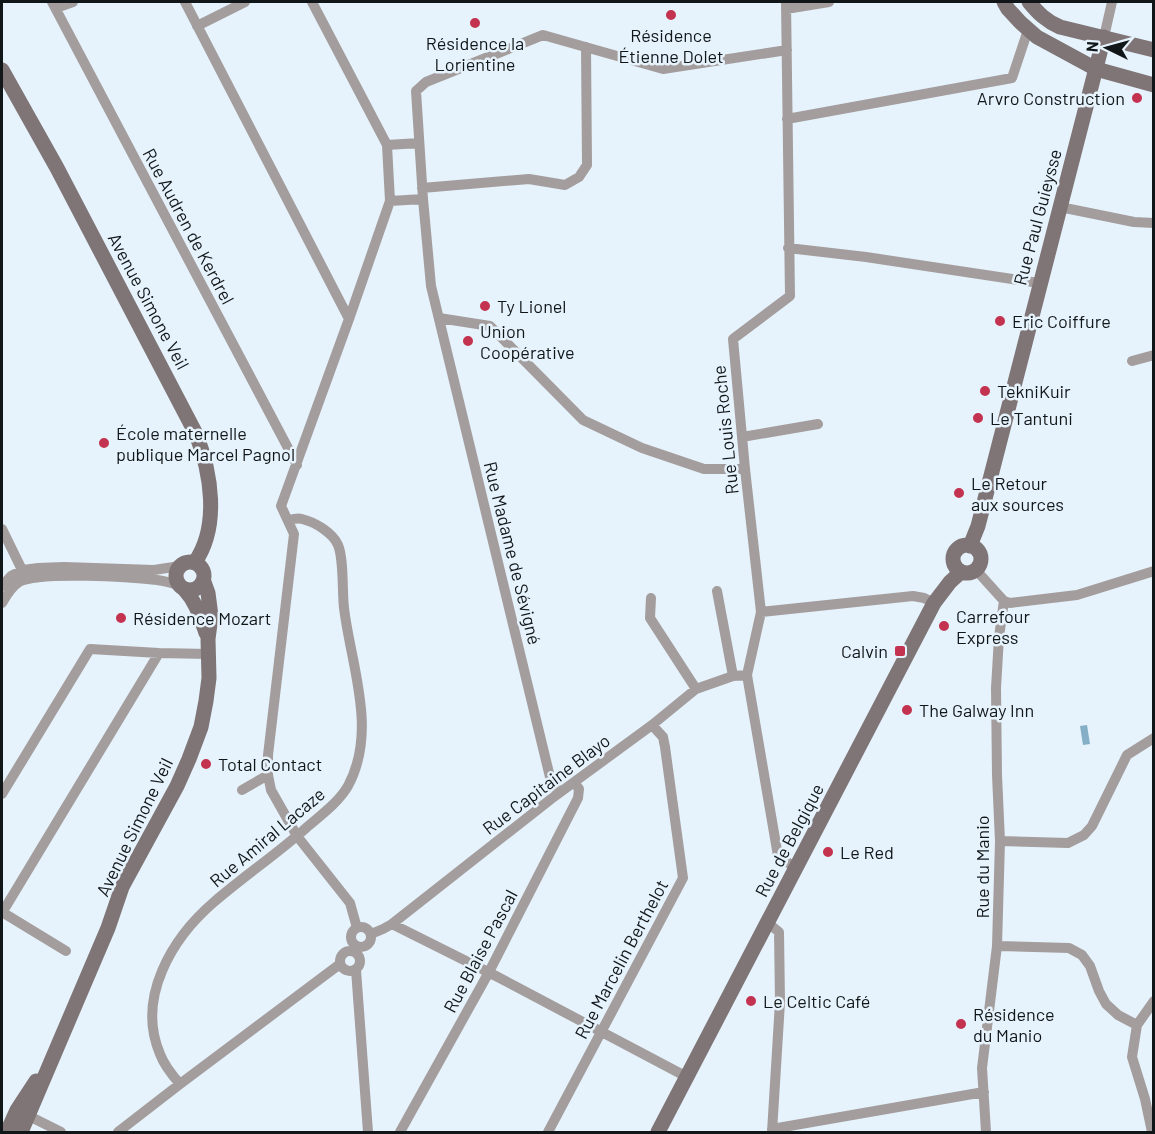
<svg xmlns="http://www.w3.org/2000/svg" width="1155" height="1134" font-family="Barlow,sans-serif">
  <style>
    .water { fill: #85aec7 }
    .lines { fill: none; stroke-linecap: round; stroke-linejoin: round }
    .minor { stroke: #a49d9d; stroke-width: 10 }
    .secondary { stroke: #7f7576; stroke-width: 15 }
    .poi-dot { fill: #c3324e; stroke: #e6f3fc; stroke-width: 2 }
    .labels { text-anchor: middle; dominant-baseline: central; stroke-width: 5; stroke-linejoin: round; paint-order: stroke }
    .poi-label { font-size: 18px; fill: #111619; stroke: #e6f3fc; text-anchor: start }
    .street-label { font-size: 18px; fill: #111619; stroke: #e6f3fc }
  </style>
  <rect width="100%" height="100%" fill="#e6f3fc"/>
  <path class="water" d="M1087,725L1090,744L1083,745L1080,726Z"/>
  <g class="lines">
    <path class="minor" d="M52,2L297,465
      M185,2L349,319
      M312,2L387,145L390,201L349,319L281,506L294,534L268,755V775L271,790L297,836L350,903L357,928
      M786,2L790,296L733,339L745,469L761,612L747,675L778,856L796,868
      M56,8L73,2
      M786,9L829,2
      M197,26L245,2
      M1104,37L1112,2
      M787,119L1012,78L1028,30
      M387,145L419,143
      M422,188L529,179L565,185L579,177L587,165L586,47
      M390,201L423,199
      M1060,207L1134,222L1154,223
      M788,248L866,257L1039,283
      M439,318L490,326L583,420L642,448L704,469H745
      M1132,361L1154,355
      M742,437L818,424
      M2,529L25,576
      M976,570L1004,601L1010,603L1077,595L1154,571
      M2,586L11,576L23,570L38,568L64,567L154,570L180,566
      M717,591L733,676
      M651,598L650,618L696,689
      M2,603C6,596 11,587 19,582C38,571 132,577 157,580C164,581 172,583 179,585
      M761,612L913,596L924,598L934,603
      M242,790L268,775
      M559,793L550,777L431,286L423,199L416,91L426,82L543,35L663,69L787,50
      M2,794L90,649L159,653L208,654
      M1000,841L1068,843L1084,835L1092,826L1127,755L1154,738
      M2,912L66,951
      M2,913L159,653
      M768,923L779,932L780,1002L772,1132
      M392,924L494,975L687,1077
      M351 937a10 10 0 1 1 20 0a10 10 0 1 1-20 0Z
      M371,934L383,929L392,924L551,799L652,725L696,689L733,676L747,675
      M997,946L1069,948L1082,955L1090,966L1099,991L1106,1004L1118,1015L1137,1025
      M340 961a10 10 0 1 1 20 0a10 10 0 1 1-20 0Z
      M356,970L368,1132
      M180,1084C172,1075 164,1065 160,1054C136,998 172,938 214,902C244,876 277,854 306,828C321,815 338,803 348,786C378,730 351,666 344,608C342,591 344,559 338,545C333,533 315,522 302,519C298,518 293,519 289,520
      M29,1116L61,1132
      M772,1129L984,1092
      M118,1132L180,1084L340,964
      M400,1132L489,972L578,798L579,789L574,782
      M548,1132L683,878L665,747L663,737L652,725
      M986,1132L982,1068L997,946L1000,841L997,775L996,688L999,637L1004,601
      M1152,1132L1145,1099L1132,1057L1137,1025L1154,1001"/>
    <path class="secondary" d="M1004,2L1008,9L1020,22L1037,37L1096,69L1154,85
      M1029,2C1038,13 1046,21 1060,27L1154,50
      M2,70L57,168L196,434C211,472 220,526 195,562
      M953 559a14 14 0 1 1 28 0a14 14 0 1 1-28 0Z
      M970,546L978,526L1104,37
      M176 576a14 14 0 1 1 28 0a14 14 0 1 1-28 0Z
      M184,589C196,602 200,616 206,633
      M7,1132L17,1110L36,1081
      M21,1132L108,928L122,887L177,786L189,759L201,727L206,701L209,678L208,639L211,616L208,593L204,582
      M658,1132L934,603L950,582L961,572"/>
  </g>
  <g class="poi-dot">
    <circle cx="671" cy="15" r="6"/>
    <circle cx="475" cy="23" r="6"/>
    <circle cx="1137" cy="98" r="6"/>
    <circle cx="485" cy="306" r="6"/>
    <circle cx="1000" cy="321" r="6"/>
    <circle cx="468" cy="341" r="6"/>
    <circle cx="985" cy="391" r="6"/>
    <circle cx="978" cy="418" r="6"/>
    <circle cx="104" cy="443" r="6"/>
    <circle cx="959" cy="493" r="6"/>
    <circle cx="121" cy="618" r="6"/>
    <circle cx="944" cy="626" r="6"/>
    <rect x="894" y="645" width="12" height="12" rx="3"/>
    <circle cx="907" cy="710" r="6"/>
    <circle cx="206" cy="764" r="6"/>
    <circle cx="828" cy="852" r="6"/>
    <circle cx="751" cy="1001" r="6"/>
    <circle cx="961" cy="1024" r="6"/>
  </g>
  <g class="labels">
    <g class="poi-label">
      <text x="671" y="35" text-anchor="middle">Résidence<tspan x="671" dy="21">Étienne Dolet</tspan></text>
      <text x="475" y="43" text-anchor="middle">Résidence la<tspan x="475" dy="21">Lorientine</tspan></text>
      <text x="1125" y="98" text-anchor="end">Arvro Construction</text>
      <text x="497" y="306">Ty Lionel</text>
      <text x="1012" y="321">Eric Coiffure</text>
      <text x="480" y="331">Union<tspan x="480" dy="21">Coopérative</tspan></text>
      <text x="997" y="391">TekniKuir</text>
      <text x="990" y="418">Le Tantuni</text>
      <text x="116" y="433">École maternelle<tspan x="116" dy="21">publique Marcel Pagnol</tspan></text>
      <text x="971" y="483">Le Retour<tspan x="971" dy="21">aux sources</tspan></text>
      <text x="956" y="616">Carrefour<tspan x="956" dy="21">Express</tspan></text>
      <text x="133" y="618">Résidence Mozart</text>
      <text x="888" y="651" text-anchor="end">Calvin</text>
      <text x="919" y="710">The Galway Inn</text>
      <text x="218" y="764">Total Contact</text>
      <text x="840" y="852">Le Red</text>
      <text x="763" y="1001">Le Celtic Café</text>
      <text x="973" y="1014">Résidence<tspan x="973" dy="21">du Manio</tspan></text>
    </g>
    <g class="street-label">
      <text transform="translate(1037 217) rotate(-75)">Rue Paul Guieysse</text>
      <text transform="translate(189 226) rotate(62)">Rue Audren de Kerdrel</text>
      <text transform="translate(149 301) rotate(62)">Avenue Simone Veil</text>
      <text transform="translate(725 430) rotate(-96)">Rue Louis Roche</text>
      <text transform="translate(513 553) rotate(76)">Rue Madame de Sévigné</text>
      <text transform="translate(546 784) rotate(-37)">Rue Capitaine Blayo</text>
      <text transform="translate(134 827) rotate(-64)">Avenue Simone Veil</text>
      <text transform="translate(267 837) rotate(-40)">Rue Amiral Lacaze</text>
      <text transform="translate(789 840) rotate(-62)">Rue de Belgique</text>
      <text transform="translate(982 867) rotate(-90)">Rue du Manio</text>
      <text transform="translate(480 951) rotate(-62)">Rue Blaise Pascal</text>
      <text transform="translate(621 959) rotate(-62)">Rue Marcelin Berthelot</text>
    </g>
  </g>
  <rect width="1155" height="1134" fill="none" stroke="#111619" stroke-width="6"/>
  <g transform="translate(1107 48) rotate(275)" stroke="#e6f3fc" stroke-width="4.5" paint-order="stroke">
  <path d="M0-4.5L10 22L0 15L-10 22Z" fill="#111619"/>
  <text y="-9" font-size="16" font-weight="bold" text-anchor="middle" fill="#111619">N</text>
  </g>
</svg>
